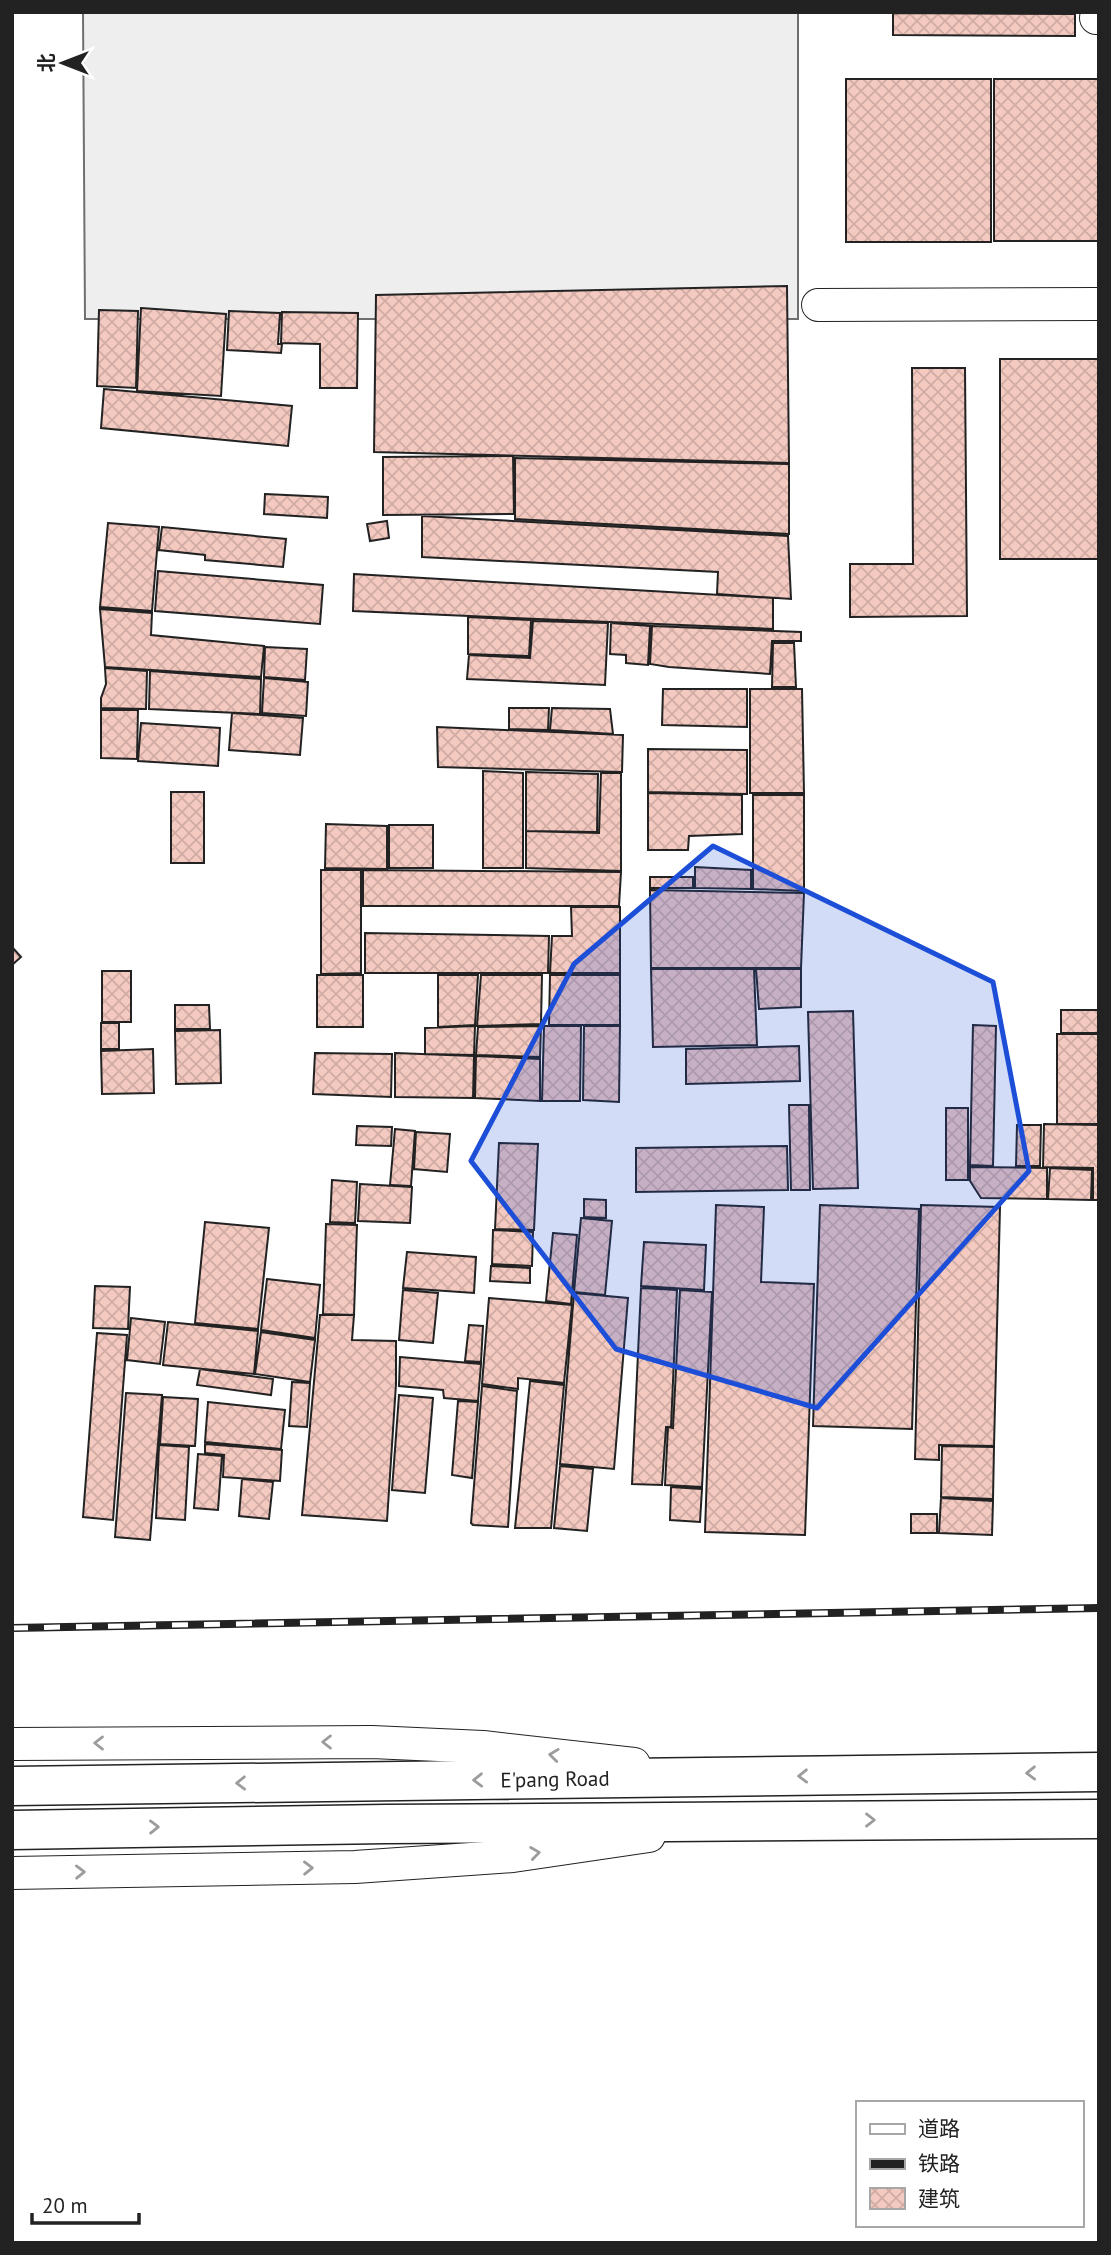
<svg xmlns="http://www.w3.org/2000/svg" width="1111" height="2255" font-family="'PT Sans','Noto Sans SC',sans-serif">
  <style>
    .grass { fill: #eee; stroke: #6f6f6f; stroke-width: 2 }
    .building { fill: url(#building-cross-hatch); stroke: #222; stroke-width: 2 }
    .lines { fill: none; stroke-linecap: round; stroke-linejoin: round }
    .minor-casing { stroke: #222; stroke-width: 34 }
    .secondary-casing { stroke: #222; stroke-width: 41 }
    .minor { stroke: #fff; stroke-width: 32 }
    .secondary { stroke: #fff; stroke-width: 38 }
    .rail-casing { stroke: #222; stroke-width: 8 }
    .rail { stroke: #fff; stroke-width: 5; stroke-dasharray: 16; stroke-linecap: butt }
    .oneway { stroke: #9c9c9c }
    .marked { fill: #1d4ed8; fill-opacity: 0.2; stroke: #1d4ed8; stroke-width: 5; stroke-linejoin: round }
    .labels { text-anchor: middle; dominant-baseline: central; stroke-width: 5; stroke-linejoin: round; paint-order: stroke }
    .street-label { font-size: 21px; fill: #222; stroke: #fff }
  </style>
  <defs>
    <pattern id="building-cross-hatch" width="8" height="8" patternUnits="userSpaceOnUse" patternTransform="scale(1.75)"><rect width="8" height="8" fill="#f3c9c0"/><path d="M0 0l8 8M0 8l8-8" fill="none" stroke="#d0aca5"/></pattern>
  </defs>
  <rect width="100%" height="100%" fill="#fff"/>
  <path class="grass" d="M83,12H798V319H85Z"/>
  <path class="building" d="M893,13L1075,14V36L893,35Z
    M846,79H991V242H846Z
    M994,79H1099V241H994Z
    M787,286L789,463L374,452L376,295Z
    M141,308L226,314L221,396L137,391Z
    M99,310L138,311L136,388L97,386Z
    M229,311L280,313L278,344H282L281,353L227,350Z
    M282,312L358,313L357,388H320V344L281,343Z
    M1000,359H1099V559H1000Z
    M912,368H965L967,616L850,617V564H913Z
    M104,389L292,406L288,446L101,428Z
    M513,456L514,514L383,515V457Z
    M515,458L789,464V534L515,519Z
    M265,494L328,497L327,518L264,514Z
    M422,516L788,536L791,599L717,594L718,572L422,557Z
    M387,521L389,538L370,541L367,524Z
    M108,523L159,527L152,611L100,607Z
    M162,527L286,539L283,567L205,560V555L159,550Z
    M158,571L323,585L320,624L155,611Z
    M354,574L773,598V629L353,611Z
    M100,609L152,613L151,635L264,646L261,677L105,667Z
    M468,617L531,620L529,656L468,654Z
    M533,621L608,623L605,685L467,679L469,655L530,658Z
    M611,623L650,626L648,665L626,663V655L610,654Z
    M652,626L801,632V641H772L770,674L669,667L650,664Z
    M773,643H794L796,687H772Z
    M265,647L307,649L305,680L264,677Z
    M105,668L147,671L146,709L101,708V698L106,684Z
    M150,671L261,679L260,714L149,709Z
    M264,678L308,682L306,716L262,713Z
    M663,689H747V727L662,725Z
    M750,689H802L804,793H750Z
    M509,708H549L548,730L509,729Z
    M552,708L610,709L613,734L550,730Z
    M101,710H138L137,759L101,758Z
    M232,713L303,718L300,755L229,750Z
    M141,723L220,728L218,766L138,761Z
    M437,727L623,735L622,772L438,767Z
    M648,749L747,750V794L648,792Z
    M483,771L523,773V868H483Z
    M526,772L598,774L597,832L526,831Z
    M601,773H621V871L526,868V831L599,833Z
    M171,792H204V863H171Z
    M648,793L742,795V834L689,836L688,850H648Z
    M753,795H804V891L753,889Z
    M326,824L387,826V869L325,868Z
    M389,825H433V868H389Z
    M695,867L751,870V889L695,888Z
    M321,870H361V973L321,974Z
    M363,870L621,872L619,906H363Z
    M650,877H693V888H650Z
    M650,890L804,893L801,968H651Z
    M571,907H620V973H550L552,936H572Z
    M365,933L549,936L548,973H365Z
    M12,947L21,957L12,965Z
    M651,969H754L757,1045L653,1047Z
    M756,969H801V1007L759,1009Z
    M102,971H131V1022H102Z
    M317,975H363V1027H317Z
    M438,975H478L475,1025L438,1027Z
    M481,975H542L541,1024L477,1026Z
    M550,975H620V1025H549Z
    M175,1005H209L210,1029H175Z
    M1061,1010H1099V1033H1061Z
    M853,1011L858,1188L813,1189L808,1012Z
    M101,1023H119V1049H101Z
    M973,1025L996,1026L993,1166L970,1165Z
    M475,1026L474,1055L425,1054V1028Z
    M541,1026L540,1057L476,1055L478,1027Z
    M544,1026H581L580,1101H542Z
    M584,1026H620L619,1102L583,1100Z
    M220,1030L221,1083L176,1084L175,1031Z
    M1057,1034H1099V1124H1057Z
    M799,1046L800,1081L686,1084V1049Z
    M153,1049L154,1093L102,1094L101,1051Z
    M315,1053L392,1054L391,1097L313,1094Z
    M395,1053L474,1056L473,1098L395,1097Z
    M476,1056L540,1059V1101L475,1098Z
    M789,1105H809L810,1190H791Z
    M946,1108H968V1180H946Z
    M1044,1124L1099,1125V1200H1093V1168L1043,1167Z
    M1017,1125H1041L1040,1166H1016Z
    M357,1126L392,1127L391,1146L356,1145Z
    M395,1129L415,1131L411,1186L390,1185Z
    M416,1132L450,1134L447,1172L414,1169Z
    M499,1143L538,1144L534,1230L495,1229Z
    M787,1146L788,1190L636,1192V1148Z
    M970,1167L1047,1168V1199L981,1198L970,1181Z
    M1050,1168L1092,1170L1091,1200L1048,1199Z
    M332,1180L357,1182L355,1223L330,1222Z
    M360,1184L412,1187L410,1223L358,1221Z
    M584,1199L606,1200V1218L584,1217Z
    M716,1205L764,1207L761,1282L814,1284L805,1535L705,1532Z
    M820,1205L919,1209L912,1429L813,1426Z
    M921,1205L1000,1207L994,1446L939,1445V1460L915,1459Z
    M581,1218L612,1221L605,1295L574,1292Z
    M205,1222L269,1228L258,1329L195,1323Z
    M326,1224L357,1225L354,1315L323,1314Z
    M493,1230L533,1232L532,1266L492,1264Z
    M553,1233L577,1235L571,1304L546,1301Z
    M644,1242L706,1245L704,1290L641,1286Z
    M407,1252L476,1257L474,1293L403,1288Z
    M491,1266L530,1268V1283L490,1281Z
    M267,1279L320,1285L315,1338L261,1330Z
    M95,1286L130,1287L128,1329L93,1328Z
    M641,1288L677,1290L671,1427H666L662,1485L632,1484Z
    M403,1290L438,1293L433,1343L399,1340Z
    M680,1290L712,1292L702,1487L665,1485L668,1427L673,1428Z
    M574,1293L628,1298L614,1469L560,1464Z
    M489,1298L572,1305L564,1383L518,1378V1389L482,1384Z
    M320,1315H354L352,1340L396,1341V1384L387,1521L302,1515Z
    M131,1318L165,1322L160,1364L127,1360Z
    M168,1322L258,1331L254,1374L163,1365Z
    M469,1325L483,1326L481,1362L465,1361Z
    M261,1332L315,1340L310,1382L255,1374Z
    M97,1333L127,1335L113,1520L83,1517Z
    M400,1357L481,1364L478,1401L444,1398L443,1390L399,1386Z
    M200,1369L273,1379L271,1395L197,1385Z
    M530,1381L564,1385L551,1528H515Z
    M292,1382L310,1383L307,1427L289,1426Z
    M482,1386L517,1391L508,1527L473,1525L471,1523Z
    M126,1393L162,1395L150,1540L115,1537Z
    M399,1395L433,1398L425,1493L392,1490Z
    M163,1397L198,1399L195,1446L160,1444Z
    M458,1401L478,1402L472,1478L452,1475Z
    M208,1402L285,1410L281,1449L205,1442Z
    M205,1444L282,1450L280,1481L223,1477L224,1455L205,1453Z
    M159,1445L189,1447L185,1520L156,1518Z
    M942,1446L994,1447L993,1499L941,1497Z
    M198,1454L222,1456L218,1510L194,1508Z
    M560,1466L593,1469L587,1531L554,1528Z
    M242,1479L273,1482L269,1519L239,1516Z
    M671,1487L702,1489L700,1522L670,1520Z
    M941,1498L993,1501L992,1535L939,1533Z
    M911,1514H937V1533H911Z"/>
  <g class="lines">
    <g class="minor-casing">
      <path id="minor" d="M1096,18H1099
        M818,305L1099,304
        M12,1744L372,1742L483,1747L634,1764
        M12,1873L355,1867L513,1856L649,1836"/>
    </g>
    <g class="secondary-casing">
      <path id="secondary" d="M12,1786L1099,1772
        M12,1830L386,1824L1099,1819"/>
    </g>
    <use href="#minor" class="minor"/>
    <use href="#secondary" class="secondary"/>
    <g class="rail-casing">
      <path id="rail" d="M12,1628L1099,1608"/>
    </g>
    <use href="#rail" class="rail"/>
  </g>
  <defs><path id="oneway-chevron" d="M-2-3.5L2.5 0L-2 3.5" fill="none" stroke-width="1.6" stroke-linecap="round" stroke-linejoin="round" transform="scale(1.75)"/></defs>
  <g class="oneway">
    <use href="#oneway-chevron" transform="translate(327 1742) rotate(180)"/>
    <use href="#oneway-chevron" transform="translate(99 1743) rotate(180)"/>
    <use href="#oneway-chevron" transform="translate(554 1755) rotate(-173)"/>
    <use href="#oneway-chevron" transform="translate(1031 1773) rotate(179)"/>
    <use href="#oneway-chevron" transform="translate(803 1776) rotate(179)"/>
    <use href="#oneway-chevron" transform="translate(478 1780) rotate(179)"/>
    <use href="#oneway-chevron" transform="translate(241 1783) rotate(179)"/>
    <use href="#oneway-chevron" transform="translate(870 1820)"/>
    <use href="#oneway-chevron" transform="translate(154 1827) rotate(-1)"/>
    <use href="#oneway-chevron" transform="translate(535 1853) rotate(-8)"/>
    <use href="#oneway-chevron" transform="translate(308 1868) rotate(-1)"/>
    <use href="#oneway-chevron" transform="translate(80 1872) rotate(-1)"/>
  </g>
  <path class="marked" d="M713,846L993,982L1029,1171L817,1408L616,1349L471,1161L574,964Z"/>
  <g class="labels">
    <g class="street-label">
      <text transform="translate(555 1779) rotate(-1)">E'pang Road</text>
    </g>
  </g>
  <rect width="1111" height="2255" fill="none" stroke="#222222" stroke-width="28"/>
  <rect x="856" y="2101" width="228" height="126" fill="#ffffff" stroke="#a7a7a7" stroke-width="2"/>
  <rect x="870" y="2124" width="35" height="10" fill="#ffffff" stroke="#a7a7a7" stroke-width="2"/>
  <text x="918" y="2136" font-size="21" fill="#222222">道路</text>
  <rect x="870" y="2159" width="35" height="10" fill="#222222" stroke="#a7a7a7" stroke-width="2"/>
  <text x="918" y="2171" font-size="21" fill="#222222">铁路</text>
  <rect x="870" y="2188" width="35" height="21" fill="url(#building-cross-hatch)" stroke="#a7a7a7" stroke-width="2"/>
  <text x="918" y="2206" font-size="21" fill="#222222">建筑</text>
  <g transform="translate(63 63) rotate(270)" stroke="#ffffff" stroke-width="5" paint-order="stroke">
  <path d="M0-5L12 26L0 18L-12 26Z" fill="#222222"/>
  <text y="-10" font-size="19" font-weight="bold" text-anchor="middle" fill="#222222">北</text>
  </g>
  <path d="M32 2213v10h107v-10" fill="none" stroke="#222222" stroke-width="3.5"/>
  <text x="42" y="2213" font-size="21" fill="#222222" stroke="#ffffff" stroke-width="5" paint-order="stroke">20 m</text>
</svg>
